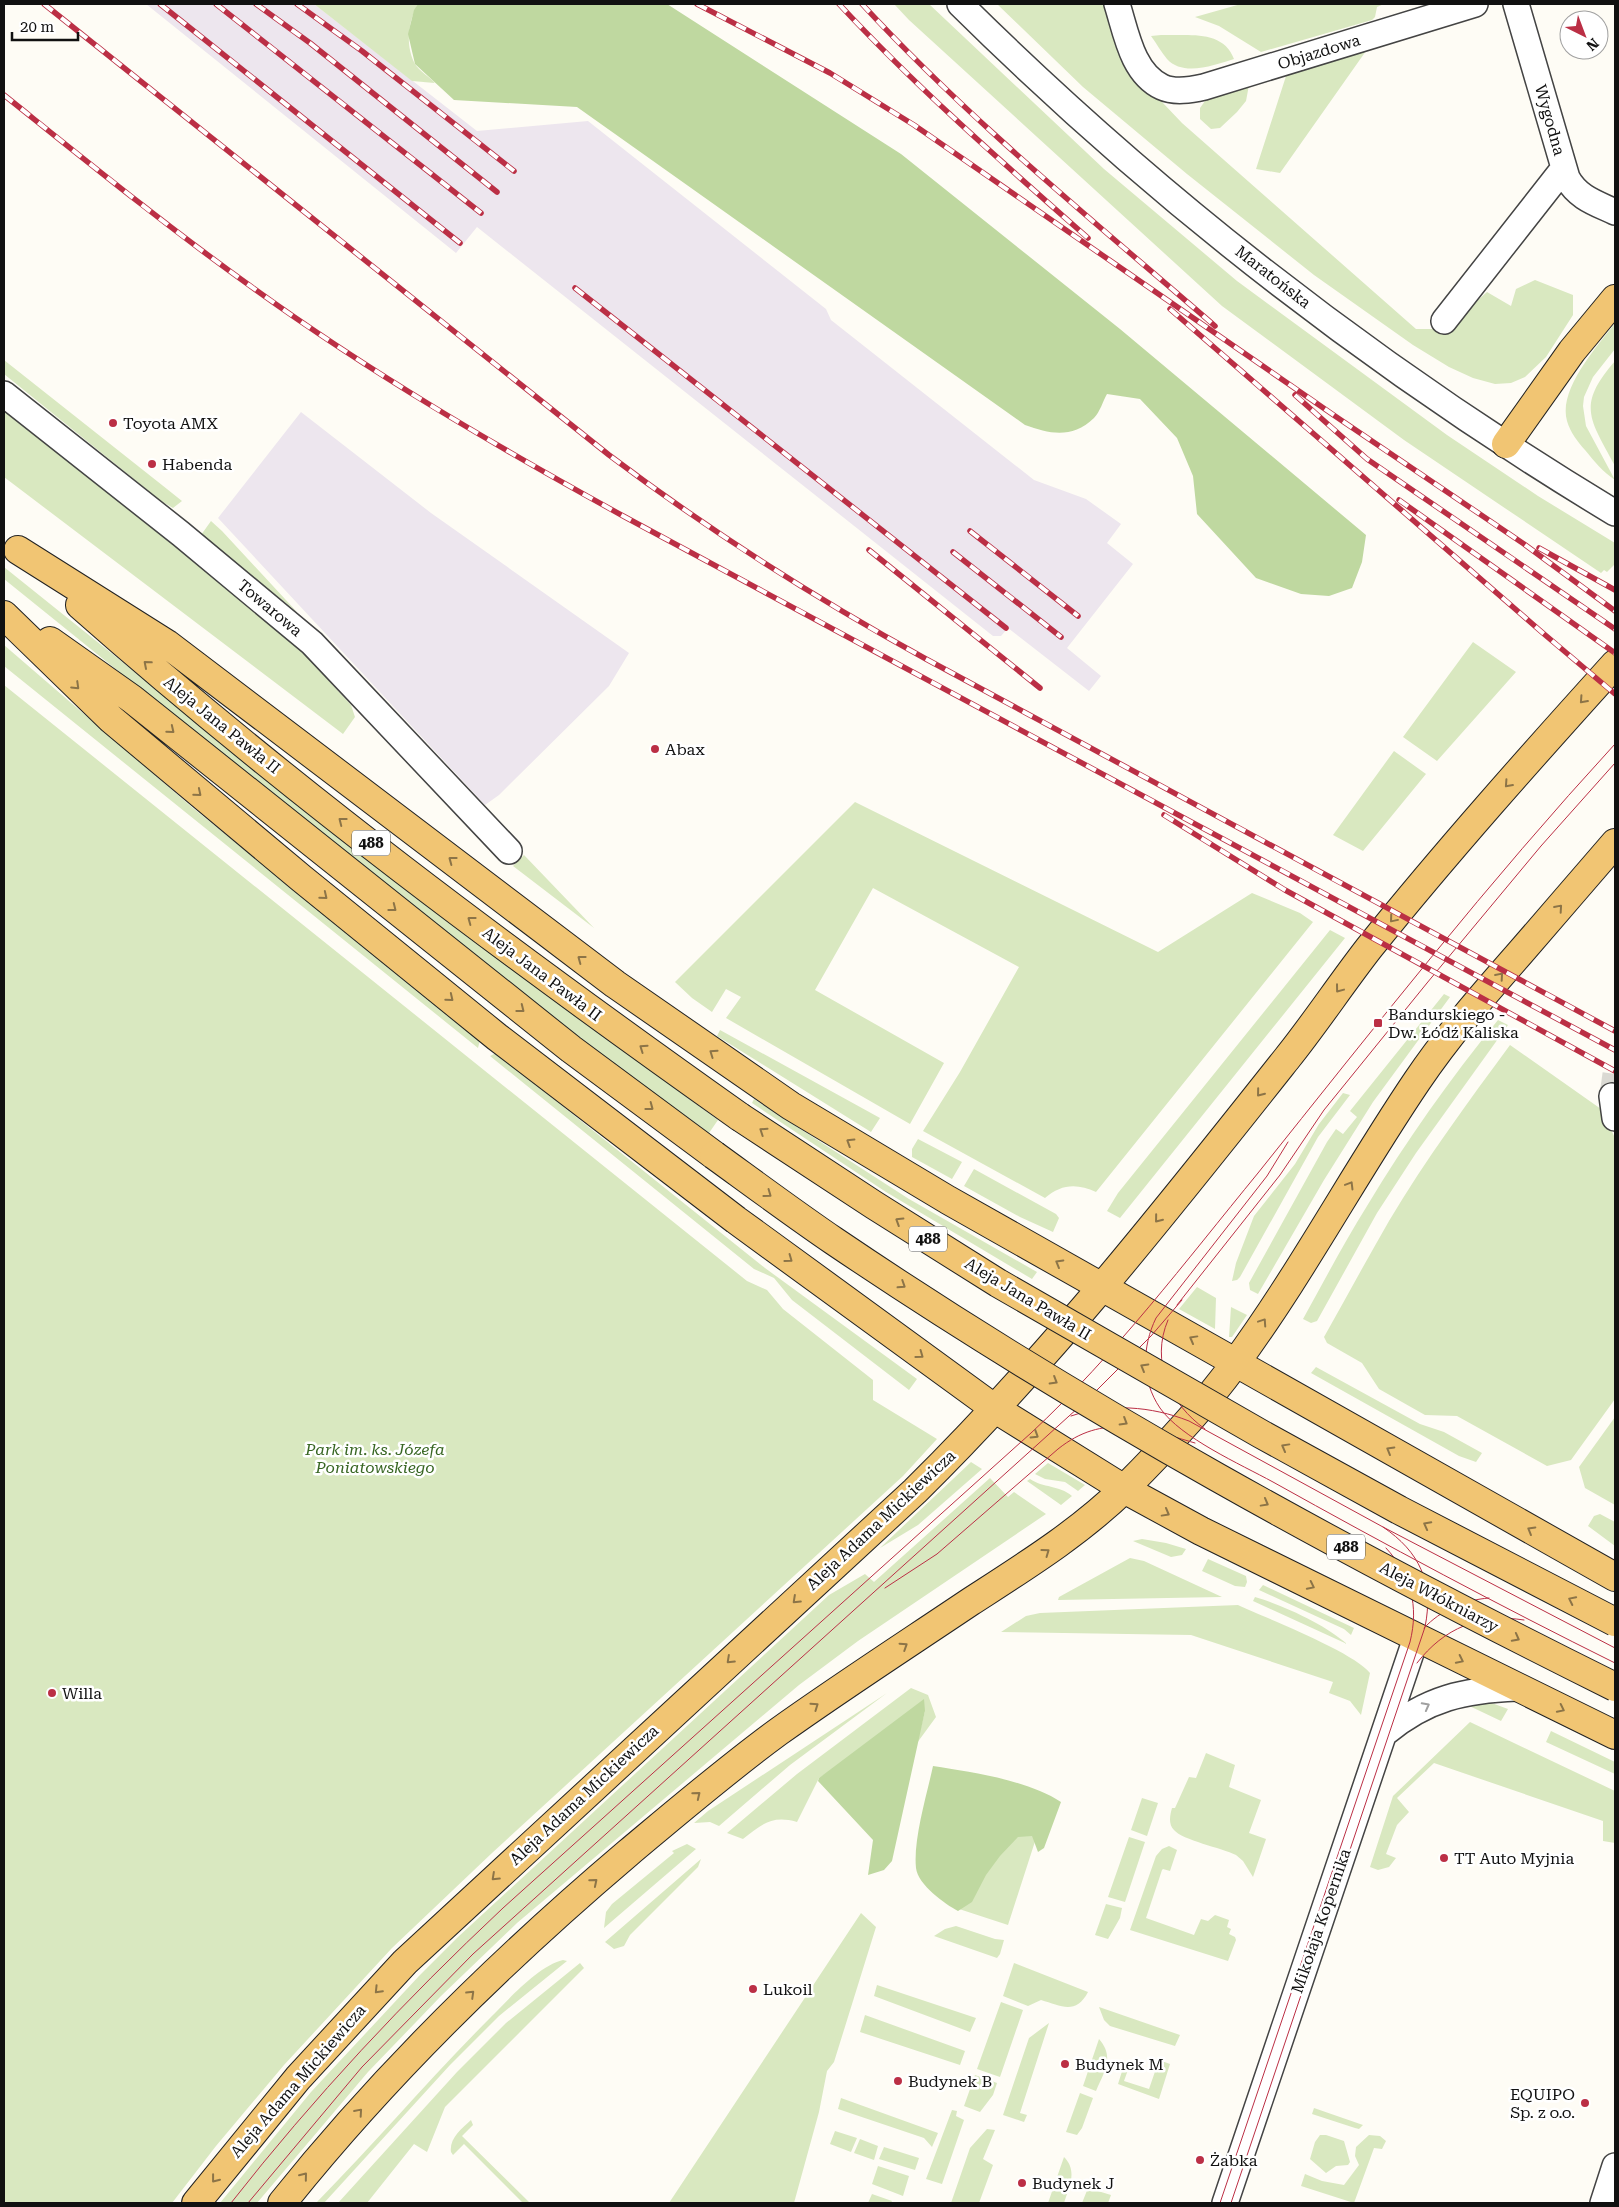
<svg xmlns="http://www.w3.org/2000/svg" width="1619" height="2207" font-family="'Roboto Serif',serif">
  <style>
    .industrial { fill: #ede6ee }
    .green { fill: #d9e8c0 }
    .forest { fill: #bfd8a0 }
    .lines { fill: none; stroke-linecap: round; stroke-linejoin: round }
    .minor-tunnel { stroke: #dad9d3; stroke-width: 25; stroke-dasharray: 25 12; stroke-linecap: butt }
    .minor-casing { stroke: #444; stroke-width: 28 }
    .major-casing { stroke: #222; stroke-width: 30 }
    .minor { stroke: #fff; stroke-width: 25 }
    .major { stroke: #f1c573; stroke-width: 28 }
    .tram { stroke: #bb2f45; stroke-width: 1 }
    .rail-casing { stroke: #bb2f45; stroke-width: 5.5 }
    .rail { stroke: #fff; stroke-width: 4; stroke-dasharray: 11; stroke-linecap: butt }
    .major-bridge-casing { stroke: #222; stroke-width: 30; stroke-linecap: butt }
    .major-bridge { stroke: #f1c573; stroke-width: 28 }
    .oneway { stroke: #8c7447 }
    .oneway2 { stroke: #a0a0a0 }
    .poi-dot { fill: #bb2f45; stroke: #fff; stroke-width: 2 }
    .labels { text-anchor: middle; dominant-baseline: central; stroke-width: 5; stroke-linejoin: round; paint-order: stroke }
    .shield { fill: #fff; stroke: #585858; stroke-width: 1 }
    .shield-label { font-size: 15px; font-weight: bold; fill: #111 }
    .street-label { font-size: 16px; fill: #111; stroke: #fff }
    .poi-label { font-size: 16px; fill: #111; stroke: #fff; text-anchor: start }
    .park-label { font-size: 16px; font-style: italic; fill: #386623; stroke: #fff }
  </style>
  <rect width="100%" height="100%" fill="#fefcf5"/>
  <path class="industrial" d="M146,4H314L477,131L588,121L826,309L831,320L1034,480L1086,499L1121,524L1107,543L1133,564L1067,648L1101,676L1089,691L1008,628L1001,636H993L477,227L456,253Z
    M301,412L431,513L629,653L609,686L499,795L485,805L218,518Z"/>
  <path class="green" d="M314,4H418C408,21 405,46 415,64C419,71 430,77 435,83L412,81Z
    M894,4H929L1104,169L1237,281L1447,435L1538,496L1615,543V564L1607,572L1604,570L1601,573L1404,440L1222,306L909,20Z
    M997,4H1104L1118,49L1125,63L1182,123L1416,329H1445L1487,292L1511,306L1516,289L1535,280L1573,295V315L1546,357L1525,377L1511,383L1495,384L1473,378L1449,367L1413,345L1314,275L1187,174L1083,87Z
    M1241,4H1384L1377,7L1375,17L1372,20L1261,52L1219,26L1195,17Z
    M1161,35C1187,36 1223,29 1234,59C1215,65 1183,77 1167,59C1161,52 1157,44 1151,36Z
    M1366,51L1280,173L1256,169L1287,73Z
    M1249,85L1246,101L1237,112L1220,128L1211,129L1200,119V108L1205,101Z
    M1615,323V349L1593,377L1584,397L1583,406L1586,426L1615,480C1603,472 1594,461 1585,450C1578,442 1570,432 1567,421C1558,389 1597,347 1615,323Z
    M4,360L167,489L182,501L173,508L161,501L4,374Z
    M1615,361V466C1590,419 1576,406 1615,361Z
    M4,408L296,645L351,705L355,717L343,734L4,477Z
    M211,521L222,531L297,612L201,535Z
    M4,567L277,786L475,941L718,1120L709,1133L682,1113L680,1114C450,942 228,759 4,579Z
    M1473,642L1516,672L1437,761L1403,737Z
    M4,645L193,808L480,1040L478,1048L4,666Z
    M4,685L747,1281L767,1290L783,1309L873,1380V1400L937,1439L903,1476L492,1853L392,1948L284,2065L216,2146L172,2203H4Z
    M1394,751L1426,774L1363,851L1333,835Z
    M855,802L1158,952L1252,893L1300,913L1313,922L1096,1192C1077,1183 1061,1184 1045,1198L923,1131L960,1072L1019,967L873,888L815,990L944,1063L910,1124L726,1018L741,997L726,989L712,1012L692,998L675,982Z
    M524,855L594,928L513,866Z
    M1330,930L1345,938L1120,1218L1107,1211L1118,1193Z
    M1444,994L1450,997L1373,1102L1324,1180L1258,1294L1250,1290L1249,1283L1327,1142L1336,1129L1343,1134L1357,1117L1350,1111Z
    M1498,1020L1508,1025L1416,1153L1377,1213L1317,1321L1311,1323L1303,1319C1324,1281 1344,1243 1367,1206C1406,1141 1450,1079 1498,1020Z
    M720,1030L880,1118L871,1132L717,1036Z
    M1510,1045L1601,1109L1615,1138V1399L1571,1460L1547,1466L1457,1416L1425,1415L1379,1389L1362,1363L1327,1343L1324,1337C1346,1298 1367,1259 1389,1221C1426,1159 1468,1102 1510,1045Z
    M496,1053L765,1268L917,1379L909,1390L792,1300L774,1278L754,1269L490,1056Z
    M1343,1093L1350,1095L1318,1137L1240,1277L1237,1280L1232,1281L1236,1263L1254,1216L1295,1164L1319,1124Z
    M754,1099L909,1199L1037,1272L1032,1279L886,1192L752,1103Z
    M918,1139L962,1162L952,1179L912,1157V1149Z
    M974,1169L1056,1214L1059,1218L1053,1232L1020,1217L964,1186Z
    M1197,1287L1216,1298L1215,1329L1179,1309Z
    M1231,1307L1247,1315L1232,1337H1229Z
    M1316,1367L1420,1424L1444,1432L1482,1453L1476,1462L1459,1456L1311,1373Z
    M1615,1417V1505L1585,1488L1579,1467Z
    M971,1462L982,1469L918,1525L880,1548Z
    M1048,1463L1085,1485L1078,1491L1065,1482L1045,1479L1035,1474Z
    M990,1478L1008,1497L1014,1492L1046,1514L858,1641L799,1685L517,1923L441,1996L368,2072L257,2203H220L311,2092L419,1976L458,1937L829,1595L865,1574L874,1582Z
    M1030,1479C1043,1488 1059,1485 1072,1496L1061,1505L1027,1481Z
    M1600,1514L1615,1522V1546L1588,1526L1594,1516Z
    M1142,1539L1166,1543L1186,1549L1182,1555L1171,1557L1133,1541Z
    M1130,1558L1144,1561L1222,1597L1058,1600L1059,1597Z
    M1208,1559L1246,1576L1247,1582L1245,1587L1235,1586L1202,1571Z
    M1263,1585L1354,1628L1351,1635L1344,1629L1259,1590Z
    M1255,1597C1283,1605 1326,1625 1347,1644L1253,1601Z
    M1238,1605C1266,1618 1354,1652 1370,1673L1361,1715L1350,1701L1329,1693L1333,1682L1191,1635L1001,1632L1026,1616L1040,1613Z
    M911,1688L928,1695L936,1717L917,1743L925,1711L819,1778L797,1822C772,1815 762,1824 743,1839L727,1833L797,1774Z
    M887,1693L790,1765L719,1826L710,1822L694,1823L708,1811Z
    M1461,1702H1489L1508,1709L1501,1721Z
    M1470,1722L1615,1791V1843L1603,1841V1821L1434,1763L1397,1798L1409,1812L1397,1825L1386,1854L1396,1858L1389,1867L1378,1870L1370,1867L1393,1796Z
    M1551,1731L1615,1762V1774L1546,1742Z
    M1206,1753L1235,1765L1229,1787L1261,1800L1249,1833L1266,1839L1253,1877L1243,1861L1236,1855C1222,1848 1182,1840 1174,1830C1168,1824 1170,1815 1172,1808H1175L1189,1777L1196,1778Z
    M1142,1798L1158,1803L1147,1836L1131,1830Z
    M989,1810L1040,1826L1008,1925L956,1908Z
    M1129,1837L1145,1842L1125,1902L1108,1897Z
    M687,1844L696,1849L604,1928L606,1912L612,1904L674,1853L672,1851Z
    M1169,1846L1177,1850L1170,1871L1163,1869L1162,1870L1146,1918L1194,1935L1201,1919L1208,1921L1215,1915L1229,1920L1227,1927L1231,1929L1229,1934L1235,1937L1236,1940L1228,1961L1130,1930L1156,1856L1162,1849Z
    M701,1859L698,1867L630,1935L624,1946L614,1949L605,1942Z
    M1106,1904L1122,1908L1120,1918L1108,1939L1095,1935Z
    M861,1913L876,1927L834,2062L827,2071L819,2112L794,2203H669Z
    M956,1926L995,1939L1004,1940L1000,1954L997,1958L934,1936L945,1929Z
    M563,1960L567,1961L499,2016L450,2065L324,2203H316C376,2142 431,2077 491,2017C509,1999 538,1966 563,1960Z
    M580,1963L584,1968L445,2107L427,2152L414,2144L367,2203H338L457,2072L506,2023Z
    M1014,1963L1088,1992C1076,2015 1061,2006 1041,2000L1028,2006L1003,1996Z
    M877,1985L976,2018L970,2032L874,1996Z
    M1001,2002L1023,2010L1000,2077L977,2069Z
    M1099,2007L1180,2035L1175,2046L1110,2026L1104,2020Z
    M865,2015L965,2051L960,2065L860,2032Z
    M1049,2023L1020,2113L1027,2115L1024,2122L1003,2115L1029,2038Z
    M1099,2039C1115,2057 1104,2072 1096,2091L1083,2086Z
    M1159,2060L1170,2064L1159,2099L1118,2084L1124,2065L1129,2067L1124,2081L1149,2089Z
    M975,2075L997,2083L993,2095L980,2112L964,2106Z
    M1080,2093L1093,2098L1082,2128L1077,2135L1066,2132Z
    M841,2098L938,2133L932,2147L924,2138L838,2109Z
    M1314,2108L1363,2125L1359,2129L1355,2128L1312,2114Z
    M952,2110L957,2111L956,2116L964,2120L942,2184L926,2179Z
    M471,2120L473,2125L462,2136L530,2203H523L464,2144L453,2155L451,2152C449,2139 461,2129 471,2120Z
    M987,2129L995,2130L983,2159L993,2165L979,2203H951L970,2148Z
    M835,2131L857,2138L851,2152L830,2144Z
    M1320,2135H1326L1344,2141L1350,2162L1348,2165L1336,2166L1326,2173L1310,2159L1315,2142Z
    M1369,2135L1380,2136L1386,2141L1382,2149L1374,2148L1354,2203L1301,2186L1305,2174L1322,2181L1344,2185L1359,2165L1355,2156L1356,2147Z
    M860,2139L878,2146L874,2160L854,2153Z
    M884,2147L919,2158L915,2170L879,2159Z
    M1064,2157C1078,2171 1069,2187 1064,2203H1048Z
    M878,2166L909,2176L903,2196L872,2184Z
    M1088,2188L1111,2195L1108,2203H1082Z
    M872,2194L892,2201L891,2203H868Z"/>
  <path class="forest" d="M418,4H667L901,154L1120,329L1366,535L1362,562L1352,588L1329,596L1301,594L1256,578L1197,514L1193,476L1177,438L1140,399L1107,394C1103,401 1100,412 1094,418C1072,439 1050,434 1025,425L577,107L454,100L415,64L408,34L414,10Z
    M924,1699L925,1711L892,1861L884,1870L868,1875L873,1840L818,1781L819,1778Z
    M933,1766C972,1772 1027,1780 1061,1802L1044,1848L1038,1852L1032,1836L1018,1837L1000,1856L986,1875L972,1902L958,1911C945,1904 918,1885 916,1868C913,1840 927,1794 933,1766Z"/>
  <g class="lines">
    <path class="minor-tunnel" d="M1612,1096L1615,1074"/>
    <g class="minor-casing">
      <path id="minor" d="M960,4C1156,198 1378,370 1615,513
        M1117,4C1126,32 1132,73 1162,87C1175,93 1191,90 1204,87L1475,4
        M1516,4L1567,178C1578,198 1596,203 1615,212
        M1444,321L1564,168
        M4,394L181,534L312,643L509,851
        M1612,1096L1615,1118
        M1385,1733C1427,1698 1465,1690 1517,1688
        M1225,2203L1416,1638
        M1603,2203L1615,2166"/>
    </g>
    <g class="major-casing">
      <path id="major" d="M1506,444L1572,351L1615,299
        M18,550L167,644L615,984L791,1106L948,1200L1615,1577
        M80,605C288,789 513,956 740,1117
        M4,615L111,719L301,878L497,1037L736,1220L994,1408L1124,1489L1201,1531L1615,1735
        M50,641L132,699L571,1049L714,1155
        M196,2203L298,2078L405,1962L915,1491C1051,1357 1170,1206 1288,1057C1316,1022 1341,984 1369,948C1448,850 1531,757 1615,664
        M282,2203C385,2074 502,1960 628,1853C677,1812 726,1770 778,1732C841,1687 906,1645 970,1602C1024,1567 1079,1533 1125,1488C1164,1449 1202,1409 1234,1365C1301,1274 1354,1174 1417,1081C1448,1035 1484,994 1520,953C1552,916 1583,880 1615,843"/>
    </g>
    <use href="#minor" class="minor"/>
    <use href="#major" class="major"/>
    <path class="tram" d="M1288,1142L1267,1176L1156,1318C1142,1347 1141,1380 1160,1408C1181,1438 1240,1464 1273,1482C1386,1545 1500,1606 1615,1663
      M1177,1305L1280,1175L1324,1110L1427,983L1541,846L1615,763
      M1168,1320C1150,1362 1170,1404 1205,1429
      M1071,1416C1109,1403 1151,1406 1189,1421L1383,1527L1615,1648
      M885,1588L937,1554L1058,1449C1103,1413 1144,1428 1195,1443
      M1424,1628C1441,1610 1464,1600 1489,1598
      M1417,1663C1444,1628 1480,1613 1524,1620
      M231,2203C314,2097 405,2000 503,1908L1031,1433C1116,1354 1185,1262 1258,1173C1374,1028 1489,881 1615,744
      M248,2203L362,2067L473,1954L1089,1398L1151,1336L1182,1300
      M1220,2203L1410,1642C1419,1606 1411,1575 1386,1548
      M1231,2203L1425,1627C1434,1583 1420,1552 1383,1527"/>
    <g class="rail-casing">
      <path id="rail" d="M44,4L609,455C710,531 815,598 926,659L1615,1031
        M160,4L460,243
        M216,4L481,213
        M256,4L310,43L497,192
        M297,4L362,51L514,171
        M697,4L830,73L914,125L1335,416L1524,544L1615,611
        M839,4C917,88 1003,163 1088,238
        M862,4C970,121 1095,222 1215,326
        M4,95C84,159 165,225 249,285C369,372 496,446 625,517L1615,1050
        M575,288L1006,628
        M1170,309L1544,634L1615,694
        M1295,395L1367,459L1615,629
        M1399,500L1615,653
        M970,531L1078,616
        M1539,548L1615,590
        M869,550L1040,688
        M953,552L1061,637
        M1164,815L1285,890L1615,1071"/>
    </g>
    <use href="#rail" class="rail"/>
    <g class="major-bridge-casing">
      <path id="major-bridge" d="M740,1117L874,1205L998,1283L1261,1434L1399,1510L1615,1622
        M714,1155C754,1184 793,1213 834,1241C1082,1409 1347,1554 1615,1687"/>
    </g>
    <use href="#major-bridge" class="major-bridge"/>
  </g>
  <defs><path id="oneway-chevron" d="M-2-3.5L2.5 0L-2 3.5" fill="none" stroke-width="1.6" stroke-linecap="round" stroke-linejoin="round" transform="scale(1.25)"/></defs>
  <g class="oneway">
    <use href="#oneway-chevron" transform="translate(147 664) rotate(-139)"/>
    <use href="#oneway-chevron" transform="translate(76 686) rotate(44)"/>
    <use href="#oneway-chevron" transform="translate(1583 700) rotate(132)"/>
    <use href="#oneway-chevron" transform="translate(171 730) rotate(39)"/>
    <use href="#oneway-chevron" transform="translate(1508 784) rotate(132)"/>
    <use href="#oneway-chevron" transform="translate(198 793) rotate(40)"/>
    <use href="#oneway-chevron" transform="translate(342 821) rotate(-142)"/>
    <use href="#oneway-chevron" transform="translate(452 860) rotate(-143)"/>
    <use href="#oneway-chevron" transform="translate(324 896) rotate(39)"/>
    <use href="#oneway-chevron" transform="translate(393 908) rotate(38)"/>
    <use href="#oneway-chevron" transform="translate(1559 908) rotate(-49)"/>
    <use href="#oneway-chevron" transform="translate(1393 919) rotate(130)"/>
    <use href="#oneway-chevron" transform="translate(471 920) rotate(-143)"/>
    <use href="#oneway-chevron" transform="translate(581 959) rotate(-143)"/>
    <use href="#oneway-chevron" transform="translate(1500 976) rotate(-49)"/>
    <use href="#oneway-chevron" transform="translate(1339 989) rotate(127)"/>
    <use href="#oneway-chevron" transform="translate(450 998) rotate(39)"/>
    <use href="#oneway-chevron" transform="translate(521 1009) rotate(38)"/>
    <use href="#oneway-chevron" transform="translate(643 1048) rotate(-145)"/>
    <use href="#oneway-chevron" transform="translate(713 1053) rotate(-145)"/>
    <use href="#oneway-chevron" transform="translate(1260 1093) rotate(129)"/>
    <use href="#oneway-chevron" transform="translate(650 1107) rotate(37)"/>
    <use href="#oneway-chevron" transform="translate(763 1131) rotate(-146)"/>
    <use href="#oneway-chevron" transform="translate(850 1142) rotate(-148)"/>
    <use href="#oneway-chevron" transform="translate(1350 1185) rotate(-59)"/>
    <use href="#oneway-chevron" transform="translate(768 1194) rotate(36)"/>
    <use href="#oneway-chevron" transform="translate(1158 1219) rotate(129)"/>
    <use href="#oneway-chevron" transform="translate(899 1221) rotate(-148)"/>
    <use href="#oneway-chevron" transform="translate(789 1259) rotate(36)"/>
    <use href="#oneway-chevron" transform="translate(1059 1263) rotate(-150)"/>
    <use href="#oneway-chevron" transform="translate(902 1285) rotate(33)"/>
    <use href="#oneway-chevron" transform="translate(1263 1322) rotate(-56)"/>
    <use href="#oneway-chevron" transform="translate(1193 1339) rotate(-151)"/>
    <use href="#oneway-chevron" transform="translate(920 1355) rotate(36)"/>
    <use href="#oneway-chevron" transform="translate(1144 1367) rotate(-150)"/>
    <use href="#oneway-chevron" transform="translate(1054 1381) rotate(31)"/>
    <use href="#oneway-chevron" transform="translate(1124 1422) rotate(31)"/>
    <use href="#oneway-chevron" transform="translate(1035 1435) rotate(32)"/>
    <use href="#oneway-chevron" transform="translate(1285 1447) rotate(-151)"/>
    <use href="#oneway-chevron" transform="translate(1390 1450) rotate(-150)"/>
    <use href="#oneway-chevron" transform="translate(1265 1503) rotate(29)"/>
    <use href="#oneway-chevron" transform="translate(1166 1513) rotate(29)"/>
    <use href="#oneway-chevron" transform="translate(1427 1525) rotate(-152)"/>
    <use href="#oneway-chevron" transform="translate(1531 1530) rotate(-150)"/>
    <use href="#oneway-chevron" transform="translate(1046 1552) rotate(-36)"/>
    <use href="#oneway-chevron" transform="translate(1311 1586) rotate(26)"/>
    <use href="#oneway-chevron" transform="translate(796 1600) rotate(137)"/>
    <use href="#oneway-chevron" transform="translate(1572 1600) rotate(-154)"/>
    <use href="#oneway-chevron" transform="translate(1516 1638) rotate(28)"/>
    <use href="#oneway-chevron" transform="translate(904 1646) rotate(-33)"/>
    <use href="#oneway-chevron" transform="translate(730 1660) rotate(137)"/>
    <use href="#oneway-chevron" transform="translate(1460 1660) rotate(26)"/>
    <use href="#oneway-chevron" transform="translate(815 1706) rotate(-35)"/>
    <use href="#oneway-chevron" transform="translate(1561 1709) rotate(26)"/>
    <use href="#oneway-chevron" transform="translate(697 1795) rotate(-39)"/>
    <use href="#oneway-chevron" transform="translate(495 1877) rotate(137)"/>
    <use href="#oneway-chevron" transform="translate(594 1882) rotate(-40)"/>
    <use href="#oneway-chevron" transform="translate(378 1990) rotate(134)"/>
    <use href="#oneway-chevron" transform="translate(471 1994) rotate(-44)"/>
    <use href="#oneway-chevron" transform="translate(359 2112) rotate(-49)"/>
    <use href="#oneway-chevron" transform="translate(304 2176) rotate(-51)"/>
    <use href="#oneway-chevron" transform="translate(215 2179) rotate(128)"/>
  </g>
  <use class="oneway2" href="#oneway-chevron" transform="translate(1426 1706) rotate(-28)"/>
  <g class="poi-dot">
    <circle cx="113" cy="423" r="5"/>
    <circle cx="152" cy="464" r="5"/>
    <circle cx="655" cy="749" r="5"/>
    <rect x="1373" y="1018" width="10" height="10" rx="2.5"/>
    <circle cx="52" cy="1693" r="5"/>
    <circle cx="1444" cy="1858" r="5"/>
    <circle cx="753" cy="1989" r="5"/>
    <circle cx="1065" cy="2064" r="5"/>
    <circle cx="898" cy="2081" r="5"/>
    <circle cx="1585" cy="2103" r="5"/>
    <circle cx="1200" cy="2160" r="5"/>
    <circle cx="1022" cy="2183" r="5"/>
  </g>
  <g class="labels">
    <g class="shield">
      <rect x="352" y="830.5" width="38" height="25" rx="4"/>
      <rect x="909" y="1226.5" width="38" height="25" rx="4"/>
      <rect x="1327" y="1534.5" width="38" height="25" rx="4"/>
    </g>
    <g class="shield-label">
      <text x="371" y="843">488</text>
      <text x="928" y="1239">488</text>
      <text x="1346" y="1547">488</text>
    </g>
    <g class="street-label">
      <text transform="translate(1319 52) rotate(-17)">Objazdowa</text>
      <text transform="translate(1550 120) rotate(74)">Wygodna</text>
      <text transform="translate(1273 277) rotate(38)">Maratońska</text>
      <text transform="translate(270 608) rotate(40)">Towarowa</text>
      <text transform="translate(222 725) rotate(39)">Aleja Jana Pawła II</text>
      <text transform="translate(542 974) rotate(37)">Aleja Jana Pawła II</text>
      <text transform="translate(1028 1299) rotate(31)">Aleja Jana Pawła II</text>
      <text transform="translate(881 1520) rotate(-43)">Aleja Adama Mickiewicza</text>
      <text transform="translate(1439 1597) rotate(28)">Aleja Włókniarzy</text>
      <text transform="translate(584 1795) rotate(-43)">Aleja Adama Mickiewicza</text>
      <text transform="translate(1321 1921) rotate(-71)">Mikołaja Kopernika</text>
      <text transform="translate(298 2081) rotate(-49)">Aleja Adama Mickiewicza</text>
    </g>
    <g class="poi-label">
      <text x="123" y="423">Toyota AMX</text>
      <text x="162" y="464">Habenda</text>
      <text x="665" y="749">Abax</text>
      <text x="1388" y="1014">Bandurskiego -<tspan x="1388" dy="18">Dw. Łódź Kaliska</tspan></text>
      <text x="62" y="1693">Willa</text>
      <text x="1454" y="1858">TT Auto Myjnia</text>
      <text x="763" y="1989">Lukoil</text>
      <text x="1075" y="2064">Budynek M</text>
      <text x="908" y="2081">Budynek B</text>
      <text x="1575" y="2094" text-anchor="end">EQUIPO<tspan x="1575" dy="18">Sp. z o.o.</tspan></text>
      <text x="1210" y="2160">Żabka</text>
      <text x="1032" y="2183">Budynek J</text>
    </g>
    <g class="park-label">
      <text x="375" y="1449">Park im. ks. Józefa<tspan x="375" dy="18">Poniatowskiego</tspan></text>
    </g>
  </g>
  <rect width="1619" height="2207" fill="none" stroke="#111111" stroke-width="10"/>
  <g transform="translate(1584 35) rotate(138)"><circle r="24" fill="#ffffff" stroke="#a0a0a0"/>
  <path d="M0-4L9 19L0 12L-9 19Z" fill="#bb2f45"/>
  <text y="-8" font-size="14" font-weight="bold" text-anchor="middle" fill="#111111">N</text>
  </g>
  <path d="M12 32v8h66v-8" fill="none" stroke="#111111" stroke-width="2.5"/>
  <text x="20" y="32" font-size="15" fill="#111111" stroke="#ffffff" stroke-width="4" paint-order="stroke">20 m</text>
</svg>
